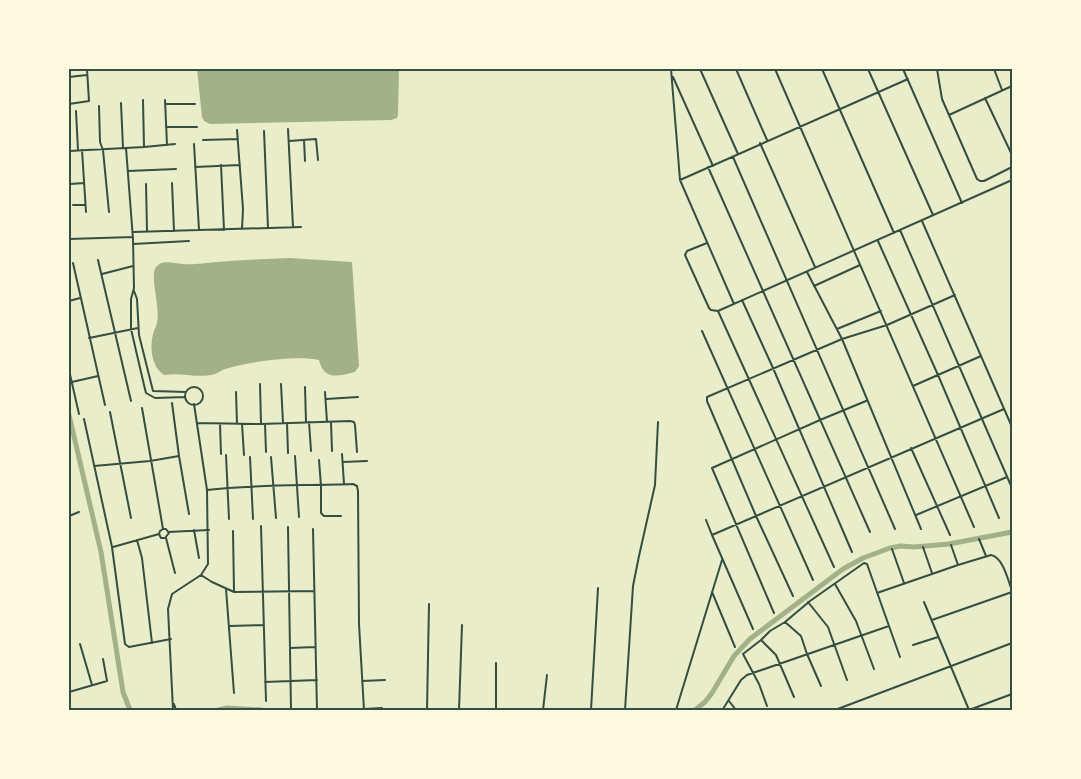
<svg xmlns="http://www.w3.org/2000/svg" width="1081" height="779" font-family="Signika,sans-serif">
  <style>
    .water { fill: #a3b18a }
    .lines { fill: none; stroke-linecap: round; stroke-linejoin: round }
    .canal { stroke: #a3b18a; stroke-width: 5 }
    .minor { stroke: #344e41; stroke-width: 2 }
    .neatline { fill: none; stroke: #344e41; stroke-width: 2 }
  </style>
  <rect width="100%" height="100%" fill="#e9edc9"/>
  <path class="water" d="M197,69H399L398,115L397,118L391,120L210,124L204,121L202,117Z
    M290,258L352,262L359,366L355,372C338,376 324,381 319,360C296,355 248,362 225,369C222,370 218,373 215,374C197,379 182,372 164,375C149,365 149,340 156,326C162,312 150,279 155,269C159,261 167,262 175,263C192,266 201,263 217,262C241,260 266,259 290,258Z"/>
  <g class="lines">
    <path class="canal" d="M69,415L101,552L123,692L130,710
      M218,710L227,708L262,710
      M695,710L705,702L712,693L734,656L750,639L843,569L863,558L890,548L901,546L914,547L949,544L1012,532"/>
    <path class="minor" d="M671,69L680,180L734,304
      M700,69L738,154
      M736,69L767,140
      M775,69L974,527
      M822,69L894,233
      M868,69L933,215
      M903,69L962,203
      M937,69L942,99L977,179L980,181H984L1012,167
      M994,69L1002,90
      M69,77L87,75
      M673,77L713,166
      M985,98L1012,155
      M143,100L144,147
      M165,100L167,145
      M121,103L123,148
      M69,104L89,101L87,69
      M165,104H195
      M99,106L100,142L103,150L109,212
      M76,111L78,150
      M949,115L1012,86
      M166,127H197
      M288,129L293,227
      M237,130L243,209L242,229
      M264,131L268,228
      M203,140L238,139
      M304,140L305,161
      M289,141L316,139L318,160
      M760,143L815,267
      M194,144L199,230
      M126,148L133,239L134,288L131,299V329L144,385L146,393L155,398L185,397
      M82,150L86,212
      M69,151L144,147L175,144
      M733,157L895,529
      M221,165L224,230
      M195,167L240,165
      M708,167L870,532
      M128,171L176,169
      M680,180L908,79
      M172,183L174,231
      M70,184L84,183
      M146,184L147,231
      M73,205H85
      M922,221L1012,427
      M900,230L1012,488
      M133,232L301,227
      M69,239L133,237
      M878,241L938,375L999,518
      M707,243L687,251L685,255L709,308L711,310L718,311L1012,180
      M133,244L189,241
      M98,260L131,401
      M73,263L105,405
      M807,272L842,339L921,529
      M102,274L133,266
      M814,286L860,265
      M134,291L137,299L139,335L153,391L186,392
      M742,300L773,368L852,552
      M69,301L80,298
      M718,311L834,567
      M837,329L881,311
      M702,331L813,580
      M89,338L138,328
      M69,370L79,414
      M72,382L98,376
      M260,384L261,424
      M281,384L283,423
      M913,386L981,356
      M305,387L306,422
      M185 396a9 9 0 1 1 18 0a9 9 0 1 1-18 0Z
      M236,392L237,424
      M325,392L327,422
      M326,399L358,397
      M142,408L163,529
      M110,412L131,518
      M84,419L112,547L125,644L129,647L171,639
      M309,422L311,451
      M331,422L332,451
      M197,423L261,424L350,421L354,422L355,425L357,452
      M287,423L288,453
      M220,424L221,454
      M242,424L244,455
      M265,424L266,452
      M911,448L950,535
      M342,454L344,484
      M226,455L229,519
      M179,456L189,514
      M295,456L299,517
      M250,457L253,519
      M271,457L276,518
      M319,460L321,486V513L324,516H341
      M343,462L367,461
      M94,466L150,461L179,456L172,403
      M207,490C255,484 305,486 353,484L357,486L358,491L359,624L364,710
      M916,515L1007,477
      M69,516L79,512
      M706,520L712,535
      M261,526L266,701
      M288,527L291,710
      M313,529L317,710
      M194,530L199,558
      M233,531L234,591
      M168,532L209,530
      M166,538L175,573
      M979,539L986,556
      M137,540L142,558L152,643
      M951,545L958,565
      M113,547L159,534L160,531L163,529H166L169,533L165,538H161L159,534
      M923,547L932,573
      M892,549L904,583
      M201,575L212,582L234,592L314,591
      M835,584L856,621L874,669
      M226,589L234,693
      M712,592L735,647
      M877,593L958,565L991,555C1003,557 1008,580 1012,591
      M793,596L756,516L707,401V397L842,339L887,325L955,295
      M808,602L828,627L847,680
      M924,602L969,710
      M774,613L712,468L820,420L866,401
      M932,620L1012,592
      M785,622L801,636L807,654L821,686
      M229,626L263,625
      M753,629L712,535L1004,409
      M761,640L776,655L794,697
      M80,644L92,685
      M913,645L938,637
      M290,648L315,647
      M362,681L385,680
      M265,682L317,680
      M69,692L107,681L103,659
      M729,701L736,710
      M174,704L176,710
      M767,706L759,684L743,654L761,640L770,631L785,622L810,601L864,563L867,564L900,657
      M364,709L382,708
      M723,709L741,680L747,675L889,626
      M173,710L168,609L172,594L201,575L208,564L207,490L194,404
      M427,710L429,604
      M459,710L462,625
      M496,710V663
      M543,710L547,675
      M591,710L598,588
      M625,710L633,586L639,556L655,485L658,422
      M676,710L722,560
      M835,710L1012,643
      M969,710L1012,694"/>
  </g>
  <rect width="1081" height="779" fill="none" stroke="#fefae0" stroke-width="140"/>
  <rect x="70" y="70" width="941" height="639" class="neatline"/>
</svg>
